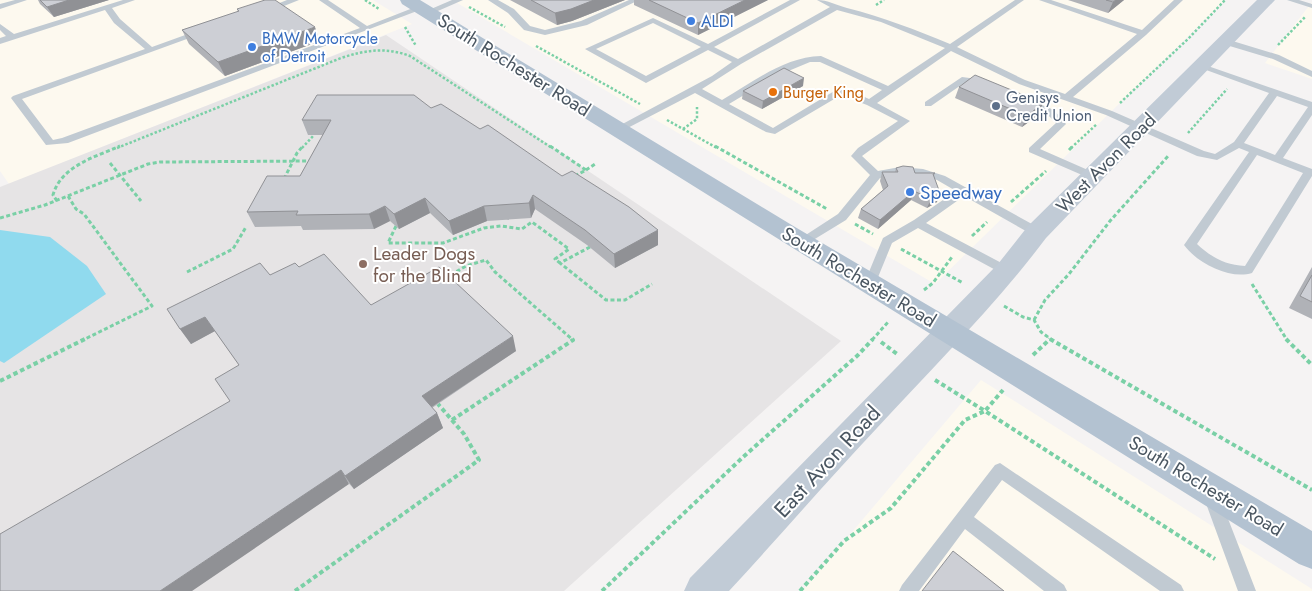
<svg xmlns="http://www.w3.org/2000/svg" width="1312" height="591" font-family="Jost,sans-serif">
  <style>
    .commercial { fill: #fdf9ef }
    .education { fill: #e6e4e5 }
    .water { fill: #90daee }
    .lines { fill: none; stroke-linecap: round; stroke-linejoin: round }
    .path-far2 { stroke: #7ad0a6; stroke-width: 2.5; stroke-dasharray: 2.5 2; stroke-linecap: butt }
    .path-far1 { stroke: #7ad0a6; stroke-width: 3; stroke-dasharray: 4 2.5; stroke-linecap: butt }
    .path { stroke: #7ad0a6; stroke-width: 4; stroke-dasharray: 4.5 3; stroke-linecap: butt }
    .lane { fill: #c1cad2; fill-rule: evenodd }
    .secondary { fill: #c1cbd6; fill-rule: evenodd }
    .primary { fill: #b3c2d1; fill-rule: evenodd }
    .wall { fill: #b0b2b7 }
    .shaded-wall { fill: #909195 }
    .building { fill: #cdcfd5; stroke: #909195 }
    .shop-dot { fill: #3f7fe0; stroke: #fff; stroke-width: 2 }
    .food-dot { fill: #e8710a; stroke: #fff; stroke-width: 2 }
    .service-dot { fill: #5c6f8a; stroke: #fff; stroke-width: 2 }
    .education-dot { fill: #8d6e63; stroke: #fff; stroke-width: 2 }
    .labels { text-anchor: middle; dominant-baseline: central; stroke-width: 4; stroke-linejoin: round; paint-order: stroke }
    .far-shop-label { font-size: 16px; fill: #366cbe; stroke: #fff; text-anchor: start }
    .far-food-label { font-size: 16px; fill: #c56008; stroke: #fff; text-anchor: start }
    .far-service-label { font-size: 16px; fill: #4e5e75; stroke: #fff; text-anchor: start }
    .street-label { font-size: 19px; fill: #4a5661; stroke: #fff }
    .shop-label { font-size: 19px; fill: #366cbe; stroke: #fff; text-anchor: start }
    .education-label { font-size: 19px; fill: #785e54; stroke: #fff; text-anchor: start }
    .near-street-label { font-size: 22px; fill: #4a5661; stroke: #fff }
  </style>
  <rect width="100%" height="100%" fill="#f5f3f3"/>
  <path class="commercial" d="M0,0H373L412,24L9,184L0,171Z
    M452,0H1225L935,284Z
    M1312,2V79L1265,63Z
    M981,380L1312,589V591H802Z"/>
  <path class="education" d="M386,35L841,341L564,591H0V187Z"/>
  <path class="water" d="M0,230L50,237L87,266L106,294L4,363L0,361Z"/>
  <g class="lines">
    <path class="path-far2" d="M365,0L379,9
      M876,5L884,0
      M469,7L505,27
      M405,27L416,46
      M1278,45L1305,17
      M536,46L640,104
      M1120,103L1189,38L1225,0
      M667,120L717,148
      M683,129L697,119V107
      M1188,133L1227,89
      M117,148L341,58C365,50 386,47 410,56L552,148
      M302,148L314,135
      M1071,148L1097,124"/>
    <path class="path-far1" d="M550,146L586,170L575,176
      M715,146L827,209
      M1069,150L1073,146
      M110,163L141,201
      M586,170L595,164
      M284,179L297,153L303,146
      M68,196L76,209L84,214L152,306L83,340
      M57,201L53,195C61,166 95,157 120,146
      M1011,202L1046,171
      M0,218L45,205L148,164L160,162L312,161
      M855,224L873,234
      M396,226L388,243H443L484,228L501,226L522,229L532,222L569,249L555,259L560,263
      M972,236L987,222
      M590,247L560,263L606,300H625L652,284
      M901,249L963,283
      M187,272L233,249L246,227
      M451,275L466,266L486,260L495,272L573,340
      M1252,284L1287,340
      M924,290L933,283L952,257
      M1004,306L1023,317L1034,320L1041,332L1052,340
      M1034,320L1045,300L1069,274L1110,221L1169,155
      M872,340L889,321"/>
    <path class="path" d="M1050,339L1312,490
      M1286,339L1312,365
      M881,342L897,354
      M1033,355L1050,339
      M935,380L985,411L1003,390
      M0,381L85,339
      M452,420L573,340L572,339
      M295,591L479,460L464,434L438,404
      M602,591L742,458L858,355L873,339
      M800,591L844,541L891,508L965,420L985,411L1215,559"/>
    <path class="lane" d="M15,0H27L0,9V4Z
      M123,0H135L112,8L120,19L152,47L199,30L206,32L22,99L53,140L62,138L360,28L319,0H328L367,26L418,6L425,8L68,143L46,145L11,98L13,96L145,49L114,23L105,10L0,44V38L6,36L0,30V24L14,34Z
      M287,0H299L269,12L262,10Z
      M452,0H463L431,14L424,12Z
      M488,0H498L514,9L530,26L545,30L581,21L629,0H639L587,25L545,35L524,30L508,13Z
      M790,0H800L714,47L738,59L830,7L817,0C828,0 836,5 847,8C883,17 916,30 950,44L1015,0H1024L957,47L1025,80L1065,94L1137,34L1039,0H1051L1142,30L1174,0H1183L1146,35L1073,97L1112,111L1204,151L1215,154L1234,142L1269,93L1198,67L1199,65H1205L1312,102V115L1283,158L1312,169V176L1252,273C1230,280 1197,263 1184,245L1249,152L1239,148L1217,160L1197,156L1106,115L1019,84L951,51L877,103L910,121L862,156L878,171L900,167L923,169L945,176L1041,229L1043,232L1037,236L1033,235L964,196L926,223L1011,268L1013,271L1011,274H1003L918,228L892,243L874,287H866L864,284L883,238L914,220L956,191L937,180L922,175L900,173L880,178L846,220L805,245L801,246L795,242L838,214L870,175L851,156L858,148L898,121L867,105L841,95L775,134L766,132L695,93L618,133L613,130L615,128L712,76L732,62L708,50L646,83L585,49L653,18L708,44ZM837,10L881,22L945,48L888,86L821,56C784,57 753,82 722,100L702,89L741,64ZM653,23L701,47L646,76L596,49ZM810,62H820L882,90L869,99L849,90H836L773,128L729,104L774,77ZM1277,96L1308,107L1275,155L1244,143ZM1257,155L1303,173L1245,266C1225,265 1211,257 1197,244Z
      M1287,0H1299L1312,4V8Z
      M1226,39L1279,55L1312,71V77L1273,59L1223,44V40Z
      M962,77L977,79L988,85L983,88L964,83L931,106H925V102Z
      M1025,98L1054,110L1066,124L1040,149L1097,174L1098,176L1097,178H1089L1029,152V148L1056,123L1047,114L1022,103V99Z
      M1000,463L1181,585L1184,591H1160L1002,480L974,517L1064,585L1067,591H1044L965,529L919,591H899L902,585L995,465Z
      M1212,491L1218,493L1220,498L1256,591H1238L1204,498L1206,493Z"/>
    <path class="secondary" d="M1257,0H1275L1046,238C995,306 934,366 877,428C827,481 779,537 729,591H684L690,578L998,264L1028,226Z"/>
    <path class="primary" d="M400,0H420L795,227L1312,531V569L1299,564L402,4Z"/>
  </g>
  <path class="wall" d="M38,0H109L54,17L40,4Z
    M510,0H625L572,21L557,25Z
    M634,0H768L698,35L634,5Z
    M1068,0H1124L1108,13Z
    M237,9L320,41L225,76L189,44L182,30L238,12Z
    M803,86L762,109L742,99L743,91Z
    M959,87L1038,115L1022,127L955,98Z
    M431,108L658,245L615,268L587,245L535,209L531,218L487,221L453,235L430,213L399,229L390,221L374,229L303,230L301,226L255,227L247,212L300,176L323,135H308L302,120Z
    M896,168L915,173H935L934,176L937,202L927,208L911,200L878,229L858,218L861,209L883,190L880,181L882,172H895Z
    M299,267L371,305L516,351L432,408L437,413L443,428L354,489L239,365L215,331L191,344L180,329L270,275Z
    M1312,267V319L1289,308Z"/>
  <path class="shaded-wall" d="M69,0H109L54,17L47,7Z
    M594,0H625L572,21L557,25L555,13Z
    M745,0H768L698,35V23Z
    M1116,0H1124L1108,13L1113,2Z
    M315,27L320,41L225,76L218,62Z
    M804,78L803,86L762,109L763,101Z
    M1043,103L1038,115L1022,127L1027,116Z
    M914,191L911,200L878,229L880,220Z
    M940,193L937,202L927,208L931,199Z
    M533,195L535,209L531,218L529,203Z
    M425,198L430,213L399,229L394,214Z
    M385,206L390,221L374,229L369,214Z
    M484,206L487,221L453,235L449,221Z
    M658,230V245L615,268L614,254Z
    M205,317L215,331L191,344L180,329Z
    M513,336L516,351L427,410L422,396Z
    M437,413L443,428L354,489L345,476Z
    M341,470L349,484L192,591H160Z"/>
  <path class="building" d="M40,0H69L47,7Z
    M265,0H275L315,27L218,62L182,30L239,11L237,9Z
    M531,0H594L571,9L555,13Z
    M649,0H745L698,23Z
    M1106,0H1116L1113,2Z
    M784,68L804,78L763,101L743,91Z
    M975,75L1043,103L1027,116L959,87Z
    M317,95H414L431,108L441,104L480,129L488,125L562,176L572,171L629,207L658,230L614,254L585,230L533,195L529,203L484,206L449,221L425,198L394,214L385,206L369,214L296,215L298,211L247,212L267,176H300L331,120H302Z
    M903,166L913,167L915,173H935L933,174L940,193L931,199L914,191L880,220L861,209L888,186L882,172H898L896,168Z
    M324,254L371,305L439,267L513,336L422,396L437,413L345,476L341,470L160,591H0V534L230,401L215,379L239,365L205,317L180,329L167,309L260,263L270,275L295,263L299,267Z
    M1312,275V302L1300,296Z
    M953,551L1004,591H922Z"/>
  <g class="shop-dot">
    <circle cx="691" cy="21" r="5"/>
    <circle cx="252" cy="47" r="5"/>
    <circle cx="910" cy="192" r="5"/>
  </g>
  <circle class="food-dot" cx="773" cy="92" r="5"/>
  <circle class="service-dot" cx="996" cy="106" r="5"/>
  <circle class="education-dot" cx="363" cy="264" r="5"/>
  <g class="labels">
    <g class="far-shop-label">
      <text x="701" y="21">ALDI</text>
      <text x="262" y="38">BMW Motorcycle<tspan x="262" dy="18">of Detroit</tspan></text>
    </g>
    <g class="far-food-label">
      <text x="783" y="92">Burger King</text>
    </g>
    <g class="far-service-label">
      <text x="1006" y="97">Genisys<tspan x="1006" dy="18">Credit Union</tspan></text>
    </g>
    <g class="street-label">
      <text transform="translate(514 65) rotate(32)">South Rochester Road</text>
      <text transform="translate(1106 163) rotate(-45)">West Avon Road</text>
      <text transform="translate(859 277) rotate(31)">South Rochester Road</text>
      <text transform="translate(1206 486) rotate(31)">South Rochester Road</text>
    </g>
    <g class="shop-label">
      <text x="920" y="192">Speedway</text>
    </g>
    <g class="education-label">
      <text x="373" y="253">Leader Dogs<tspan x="373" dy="22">for the Blind</tspan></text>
    </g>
    <g class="near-street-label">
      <text transform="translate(827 461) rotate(-47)">East Avon Road</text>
    </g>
  </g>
</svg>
